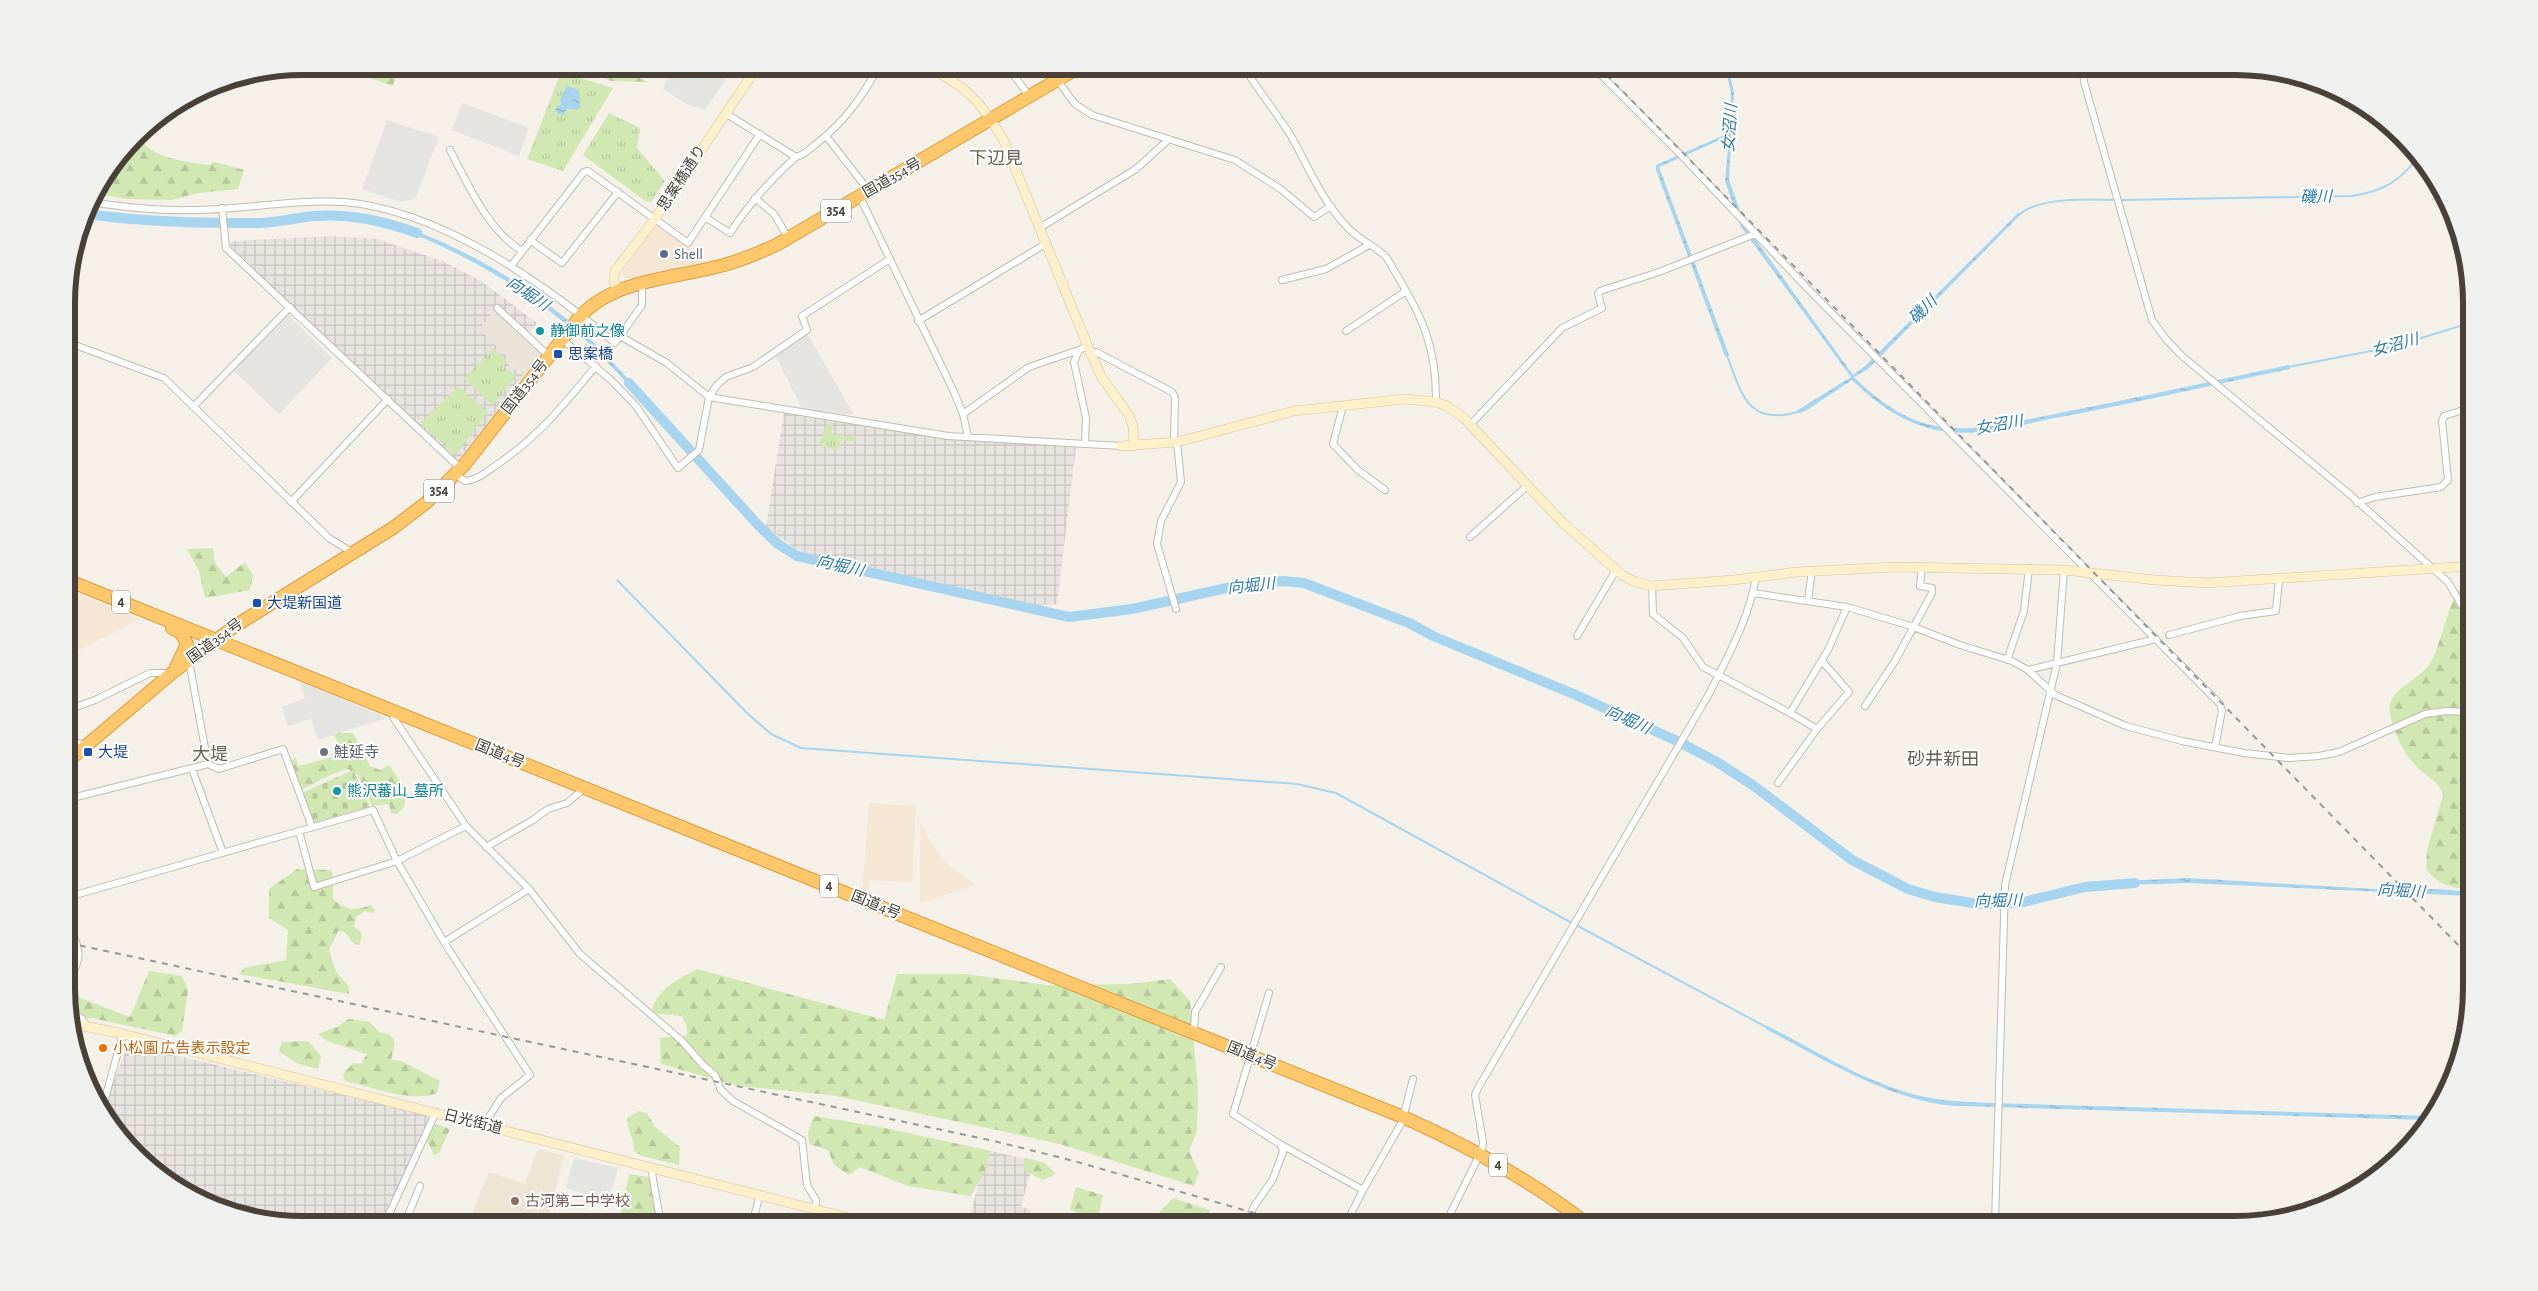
<svg xmlns="http://www.w3.org/2000/svg" width="2538" height="1291" font-family="'Alegreya Sans','Noto Sans JP',sans-serif">
  <style>
    .residential { fill: #e9e3d8 }
    .commercial { fill: #f6e7d5 }
    .industrial { fill: url(#industrial-grid) }
    .education { fill: #eee5d4 }
    .grass { fill: url(#grass-tufts) }
    .forest { fill: url(#forest-firs) }
    .cemetery { fill: url(#cemetery-stones) }
    .parking { fill: #e6e4e1 }
    .water { fill: url(#water-ripples) }
    .lines { fill: none; stroke-linecap: round; stroke-linejoin: round }
    .stream { stroke: #a7d5f0; stroke-width: 2 }
    .river { stroke: #a7d5f0; stroke-width: 10 }
    .street-casing { stroke: #c3bbaf; stroke-width: 8 }
    .secondary-casing { stroke: #d4c39a; stroke-width: 10 }
    .highway-casing { stroke: #dd9c3b; stroke-width: 14 }
    .street { stroke: #fff; stroke-width: 6 }
    .secondary { stroke: #fef0ca; stroke-width: 9 }
    .highway { stroke: #fdc86c; stroke-width: 12 }
    .rail { stroke: #989898; stroke-width: 2; stroke-dasharray: 6 6; stroke-linecap: butt }
    .service-dot { fill: #5c6f8a; stroke: #fff; stroke-width: 2 }
    .culture-dot { fill: #0f9aa8; stroke: #fff; stroke-width: 2 }
    .transit-dot { fill: #1a4fb4; stroke: #fff; stroke-width: 2 }
    .worship-dot { fill: #6b7280; stroke: #fff; stroke-width: 2 }
    .food-dot { fill: #e8710a; stroke: #fff; stroke-width: 2 }
    .education-dot { fill: #8d6e63; stroke: #fff; stroke-width: 2 }
    .labels { text-anchor: middle; dominant-baseline: central; stroke-width: 4; stroke-linejoin: round; paint-order: stroke }
    .shield { fill: #fff; stroke: #807a74; stroke-width: 1 }
    .shield-label { font-size: 14px; font-weight: bold; fill: #494138 }
    .street-label { font-size: 15px; fill: #494138; stroke: #fff }
    .service-label { font-size: 15px; fill: #4e5e75; stroke: #fff; text-anchor: start }
    .culture-label { font-size: 15px; fill: #0d838f; stroke: #fff; text-anchor: start }
    .transit-label { font-size: 15px; fill: #164399; stroke: #fff; text-anchor: start }
    .worship-label { font-size: 15px; fill: #5b616d; stroke: #fff; text-anchor: start }
    .food-label { font-size: 15px; fill: #c56008; stroke: #fff; text-anchor: start }
    .education-label { font-size: 15px; fill: #785e54; stroke: #fff; text-anchor: start }
    .water-label { font-size: 16px; font-style: italic; fill: #2e7bad; stroke: #fff }
    .quarter-label { font-size: 18px; fill: #6b5f4f; stroke: #fff }
    .rim { fill: none; stroke: #494138; stroke-width: 6 }
  </style>
  <defs>
    <pattern id="industrial-grid" width="8" height="8" patternUnits="userSpaceOnUse" patternTransform="scale(1.25)"><rect width="8" height="8" fill="#e7e3de"/><path d="M0 4h8M4 0v8" fill="none" stroke="#c8c4bf"/></pattern>
    <pattern id="grass-tufts" width="24" height="20" patternUnits="userSpaceOnUse" patternTransform="scale(1.25)"><rect width="24" height="20" fill="#d2e8b3"/><path d="M3 7l-1-3M5 7V3M7 7l1-3M15 17l-1-3M17 17v-4M19 17l1-3" fill="none" stroke="#b6c89b"/></pattern>
    <pattern id="forest-firs" width="22" height="20" patternUnits="userSpaceOnUse" patternTransform="scale(1.25)"><rect width="22" height="20" fill="#d2e8b3"/><path d="M5 1l3.5 6h-7zM16 11l3.5 6h-7z" fill="#b6c89b"/></pattern>
    <pattern id="cemetery-stones" width="16" height="16" patternUnits="userSpaceOnUse" patternTransform="scale(1.25)"><rect width="16" height="16" fill="#d2e8b3"/><path d="M2 7V4a2 2 0 0 1 4 0v3zM10 15v-3a2 2 0 0 1 4 0v3z" fill="#b6c89b"/></pattern>
    <pattern id="water-ripples" width="26" height="14" patternUnits="userSpaceOnUse" patternTransform="scale(1.25)"><rect width="26" height="14" fill="#a7d5f0"/><path d="M2 4q2-2 4 0t4 0M15 11q2-2 4 0t4 0" fill="none" stroke="#8aaec3"/></pattern>
  </defs>
  <rect width="100%" height="100%" fill="#f5f1e9"/>
  <path class="residential" d="M495,310L542,353L524,376L508,363L478,330Z"/>
  <path class="commercial" d="M656,225L687,246L708,263L637,278H626L622,275L624,268Z
    M67,589L140,619L68,656Z
    M869,803L916,806L912,882L870,880L868,895L862,893Z
    M920,822L934,847L948,865L976,885L920,903Z"/>
  <path class="industrial" d="M332,236L377,239L442,261L481,281L537,323L529,333L498,306L479,329L510,360L508,364L524,376L457,462L229,245L233,241Z
    M784,412L947,438L1076,447L1057,604L1038,605L1001,601L826,561L796,549L766,527Z
    M128,1044L427,1115L430,1118L381,1225H303L199,1200L115,1132L103,1111Z
    M987,1150L1034,1161L1021,1206L1031,1210L1027,1225H968Z"/>
  <path class="education" d="M538,1149L564,1156L548,1218L566,1225H467L489,1172L525,1184Z"/>
  <path class="grass" d="M561,72L613,88L563,171L527,159Z
    M609,113L640,128L637,148L665,181L651,202L645,201L583,155Z
    M493,348L507,361L503,367L516,376L493,405L464,379Z
    M458,386L488,412L455,455L421,423Z
    M833,423L831,434L856,437L855,442L841,439L838,450L822,446L820,443L826,425Z"/>
  <path class="forest" d="M373,66H399L393,86L369,78Z
    M574,66H634L629,72L648,82L611,81Z
    M138,137C154,159 183,161 208,165L215,162L244,170L238,189L198,193L172,200L126,199L94,193Z
    M213,548L215,563L226,577L245,562L253,575L250,590L205,598L199,571L187,549Z
    M2471,579V890C2453,888 2438,885 2426,869L2427,850L2443,795C2439,780 2424,776 2415,765C2403,753 2393,730 2390,714C2385,689 2419,682 2430,663C2444,642 2448,589 2471,579Z
    M336,733H353L370,766L380,770L389,765L407,791L404,807L397,814L391,813L389,804L372,806L358,775L348,769C330,773 317,783 301,790L291,761L296,757L298,766L337,756L340,752L336,738L332,734Z
    M297,869L331,870L333,876V899C345,909 355,912 370,905L375,910L373,913L365,911L356,917L354,927L360,931L362,937L359,945L354,944L345,932L338,931L329,950C332,957 333,967 338,974C344,982 350,982 349,994L239,974L244,968L286,960L288,930L269,918V889Z
    M697,969L884,1020L897,974H965L1047,985L1130,984L1170,979L1190,1001L1198,1089L1197,1131L1189,1151L1199,1173L1194,1186L1063,1145L1002,1131L831,1095L738,1086L661,1064L660,1038L687,1036V1027L682,1016L651,1013C657,989 676,980 697,969Z
    M149,971L182,976L188,990L182,1031L175,1036L92,1018L68,1017V990L73,995L130,1017Z
    M348,1019L370,1022L379,1032L391,1035L395,1043L391,1060L401,1061L440,1081L437,1093C409,1103 373,1087 345,1081L343,1074L353,1063L361,1064L367,1054L327,1041L318,1034L339,1026Z
    M308,1041L321,1056L318,1069L296,1063L279,1051L282,1042Z
    M639,1111L647,1113L655,1127L680,1147L679,1165L642,1156L634,1151C635,1137 625,1130 628,1117Z
    M814,1116L885,1128L991,1151L984,1173L971,1196L908,1186L860,1167L849,1175L834,1165L828,1150L809,1144L808,1132Z
    M433,1123L450,1129L439,1153L434,1155L426,1139Z
    M1026,1158L1045,1163L1056,1174L1043,1180L1025,1171L1023,1165Z
    M629,1174L649,1177L658,1225H619Z
    M1076,1187L1103,1195L1098,1219L1087,1217L1070,1209Z
    M1173,1198L1210,1210L1206,1221L1213,1225L1151,1224V1217L1159,1213Z"/>
  <path class="cemetery" d="M353,770L370,807L313,823L302,793Z"/>
  <path class="parking" d="M630,66H652L647,79L628,72Z
    M671,66H735L705,110L686,104L663,89Z
    M462,103L529,128L519,156L452,130Z
    M387,120L439,137L415,199L401,202L362,189Z
    M287,314L332,358L279,414L233,370Z
    M807,333L854,415L802,409L775,355Z
    M299,679L386,718L318,740L311,719L288,726L282,707L305,698Z
    M574,1158L618,1168L610,1197L599,1194L598,1198L566,1188Z"/>
  <path class="water" d="M1725,66H1728L1734,93L1729,180L1745,225L1853,375L1865,366L2018,213L2020,215L1868,369L1854,377C1875,398 1901,418 1931,425C1973,434 2014,422 2055,414C2133,399 2211,381 2289,365L2290,369C2211,385 2134,403 2055,418C2014,426 1970,440 1928,428C1897,419 1875,402 1852,380L1807,410L1799,413L1798,410L1851,377L1741,227L1725,181L1729,136L1659,167L1729,355L1725,356L1656,170V165L1729,133L1731,93Z
    M567,86L579,90L580,107L576,110L567,109L564,115L558,114L555,109L561,104L560,100Z
    M405,227C471,251 534,289 587,336C605,353 622,373 640,391L637,393C619,376 602,355 583,338C530,292 469,255 403,230Z
    M2188,878L2390,890L2437,889L2471,892V896L2188,883L2122,885V881Z
    M1767,1026C1821,1053 1876,1090 1936,1099C1955,1102 1975,1102 1994,1103L2432,1116L2429,1120L1994,1107C1974,1106 1952,1107 1933,1103C1873,1090 1819,1057 1766,1029Z"/>
  <g class="lines">
    <path class="stream" d="M2121,200L2352,196C2384,191 2399,182 2419,156
      M2019,215C2038,197 2090,199 2116,200
      M1726,353C1742,394 1747,428 1801,411
      M2288,367L2392,347L2470,323
      M617,580L748,714L771,734L801,748L1297,784L1336,793L1572,923
      M1576,925L1768,1028"/>
    <path class="river" d="M87,214C143,222 200,223 257,223C276,223 295,218 313,216C350,213 383,221 417,233
      M629,383L759,526L778,544L797,556L1069,617L1132,609L1249,583L1284,581L1304,583L1409,623L1433,636L1576,695L1677,741L1717,762L1754,786L1852,860L1908,889L1935,897L1978,904L2019,903L2085,887L2135,883"/>
    <g class="street-casing">
      <path id="street" d="M1007,66L1030,97
        M1243,66C1258,90 1276,112 1291,136C1309,168 1322,201 1348,228C1359,240 1376,246 1387,258C1417,310 1437,338 1436,402
        M1592,66L1679,153L1808,289L2220,704L2222,711L2215,747
        M2083,66L2084,82L2152,320L2165,338L2182,356L2347,492L2448,582L2471,621
        M1058,81L1075,104L1092,115L1235,160L1282,190L1314,217L1331,206
        M725,113L796,157
        M826,136L869,191
        M450,150C467,183 489,232 522,251
        M860,197L954,392L963,414L968,437
        M755,198L774,214L789,239
        M90,202C123,207 158,211 192,210C242,210 293,199 343,202C438,209 544,283 615,343L642,305V284
        M222,208L226,248L461,469
        M705,217L730,233C749,204 770,180 796,157C804,155 810,149 816,144C844,122 862,98 879,66
        M1041,227L1136,169L1168,140
        M530,240L562,263L618,192
        M511,266L584,172L588,171L688,243L760,134
        M1282,280L1326,269L1369,245
        M497,308L549,356
        M918,321L1047,243
        M1346,331L1406,291
        M620,336L667,363L709,397L948,436L1121,446
        M562,339L611,380L636,406L678,468L699,450L709,397L717,385L726,377L753,367L807,330L802,316L890,259
        M67,342L164,378L329,538L353,553
        M1091,354L1096,352L1172,392L1175,397L1174,443
        M1343,406L1333,444L1358,470L1385,490
        M193,407L290,307
        M963,414L1029,367L1079,350
        M1470,425L1562,328L1602,308L1598,294L1600,291L1659,272L1755,234
        M1085,443L1086,418L1074,362L1079,350L1088,346
        M456,475L465,481C477,480 485,473 495,466C537,438 564,405 596,366
        M291,502L388,399
        M2357,503L2375,497L2441,487L2448,480L2442,421L2444,416L2470,408
        M1470,537L1527,486
        M1652,586L1653,614L1683,638L1703,667L1790,713
        M1753,593L1847,607L1911,626L1960,645L2012,661L2028,670L2055,695L2126,726L2182,741L2244,753L2289,758L2319,756L2339,752L2425,714L2446,711L2471,712
        M1808,601L1812,570
        M1176,609L1157,544L1161,521L1181,482L1177,442
        M2169,635L2240,616L2276,611L2279,579
        M1577,636L1616,570
        M2007,660L2024,611L2029,568
        M189,661L208,764
        M2028,670L2156,639
        M1865,706L1895,661L1932,593V588L1920,586L1922,567
        M68,710L95,700L150,673H171
        M394,712L393,717L466,826L529,889L580,954L682,1041L703,1065L715,1075L721,1090L733,1101L802,1140L807,1185L816,1200L815,1208
        M1817,729L1849,692L1822,661
        M68,746L77,743L86,745
        M192,769L223,853
        M1778,783L1817,729L1790,713L1828,650L1847,607
        M68,799L208,764L219,769L283,749L312,827
        M299,831L314,887L397,861L466,826
        M486,847L533,820L548,809L567,803L585,788
        M68,897L373,810L397,861L444,942L530,1075L501,1098L484,1125
        M68,925C84,953 80,958 68,985
        M444,942L529,889
        M1269,993L1233,1114L1280,1144L1363,1190
        M68,1009L82,1019L87,1026
        M1194,1032L1195,1012L1221,967
        M102,1109L123,1034
        M651,1167L661,1225
        M1346,1224L1363,1190L1402,1122L1413,1079
        M1407,1224L1411,1218
        M1445,1224L1482,1150L1483,1142L1475,1095L1478,1088L1709,694C1728,656 1749,619 1756,577
        M1995,1224L2005,885L2057,663L2064,570
        M384,1225L436,1112
        M404,1225L420,1186
        M752,1225L760,1194
        M1248,1225L1253,1208L1273,1179L1283,1152L1281,1145"/>
    </g>
    <g class="secondary-casing">
      <path id="secondary" d="M926,66C967,87 981,101 1004,141L1091,354L1102,378L1129,415L1133,426L1134,446
        M616,290L614,279L615,271L654,220L758,66
        M1121,446L1177,442L1294,411L1405,399L1436,402L1447,406L1464,418L1563,523L1622,575L1635,582L1652,586L1733,580L1797,572L1895,567L2064,570L2155,580L2207,583L2471,566
        M69,1023L123,1034L877,1225"/>
    </g>
    <g class="highway-casing">
      <path id="highway" d="M67,580L1403,1117C1468,1146 1531,1180 1587,1224
        M172,628L181,633L187,644L176,667
        M68,761L172,673L235,626L393,528L427,502L465,464L578,319C610,281 667,279 712,268C735,263 757,254 778,244L1081,66"/>
    </g>
    <use href="#street" class="street"/>
    <use href="#secondary" class="secondary"/>
    <use href="#highway" class="highway"/>
    <path class="rail" d="M1598,66L2472,959
      M68,943L998,1142L1074,1161L1292,1224"/>
  </g>
  <circle class="service-dot" cx="664" cy="254" r="5"/>
  <g class="culture-dot">
    <circle cx="540" cy="331" r="5"/>
    <circle cx="337" cy="791" r="5"/>
  </g>
  <g class="transit-dot">
    <rect x="553" y="349" width="10" height="10" rx="2.5"/>
    <rect x="252" y="598" width="10" height="10" rx="2.5"/>
    <rect x="83" y="747" width="10" height="10" rx="2.5"/>
  </g>
  <circle class="worship-dot" cx="324" cy="752" r="5"/>
  <circle class="food-dot" cx="103" cy="1048" r="5"/>
  <circle class="education-dot" cx="515" cy="1201" r="5"/>
  <g class="labels">
    <g class="shield">
      <rect x="821" y="199.5" width="30" height="23" rx="4"/>
      <rect x="424" y="479.5" width="30" height="23" rx="4"/>
      <rect x="112" y="590.5" width="18" height="23" rx="4"/>
      <rect x="820" y="874.5" width="18" height="23" rx="4"/>
      <rect x="1489" y="1153.5" width="18" height="23" rx="4"/>
    </g>
    <g class="shield-label">
      <text x="836" y="211">354</text>
      <text x="439" y="491">354</text>
      <text x="121" y="602">4</text>
      <text x="829" y="886">4</text>
      <text x="1498" y="1165">4</text>
    </g>
    <g class="street-label">
      <text transform="translate(682 178) rotate(-57)">思案橋通り</text>
      <text transform="translate(892 178) rotate(-30)">国道354号</text>
      <text transform="translate(525 387) rotate(-52)">国道354号</text>
      <text transform="translate(215 641) rotate(-36)">国道354号</text>
      <text transform="translate(500 754) rotate(22)">国道4号</text>
      <text transform="translate(876 905) rotate(22)">国道4号</text>
      <text transform="translate(1252 1056) rotate(22)">国道4号</text>
      <text transform="translate(473 1122) rotate(14)">日光街道</text>
    </g>
    <g class="service-label">
      <text x="674" y="254">Shell</text>
    </g>
    <g class="culture-label">
      <text x="550" y="331">静御前之像</text>
      <text x="347" y="791">熊沢蕃山_墓所</text>
    </g>
    <g class="transit-label">
      <text x="568" y="354">思案橋</text>
      <text x="267" y="603">大堤新国道</text>
      <text x="98" y="752">大堤</text>
    </g>
    <g class="worship-label">
      <text x="334" y="752">鮭延寺</text>
    </g>
    <g class="food-label">
      <text x="113" y="1048">小松園 広告表示設定</text>
    </g>
    <g class="education-label">
      <text x="525" y="1201">古河第二中学校</text>
    </g>
    <g class="water-label">
      <text transform="translate(1730 128) rotate(-86)">女沼川</text>
      <text transform="translate(2316 197) rotate(-1)">磯川</text>
      <text transform="translate(528 294) rotate(34)">向堀川</text>
      <text transform="translate(1923 310) rotate(-45)">磯川</text>
      <text transform="translate(2395 345) rotate(-15)">女沼川</text>
      <text transform="translate(1999 425) rotate(-10)">女沼川</text>
      <text transform="translate(840 566) rotate(13)">向堀川</text>
      <text transform="translate(1251 586) rotate(-6)">向堀川</text>
      <text transform="translate(1628 720) rotate(24)">向堀川</text>
      <text transform="translate(2401 891) rotate(3)">向堀川</text>
      <text transform="translate(1998 901) rotate(-1)">向堀川</text>
    </g>
    <g class="quarter-label">
      <text x="996" y="159">下辺見</text>
      <text x="210" y="755">大堤</text>
      <text x="1943" y="760">砂井新田</text>
    </g>
  </g>
  <path d="M0 0H2538V1291H0ZM303 75H2235A228 228 0 0 1 2463 303V988A228 228 0 0 1 2235 1216H303A228 228 0 0 1 75 988V303A228 228 0 0 1 303 75Z" fill="#f0f0ef" fill-rule="evenodd"/>
  <path class="rim" d="M303 75H2235A228 228 0 0 1 2463 303V988A228 228 0 0 1 2235 1216H303A228 228 0 0 1 75 988V303A228 228 0 0 1 303 75Z"/>
</svg>
